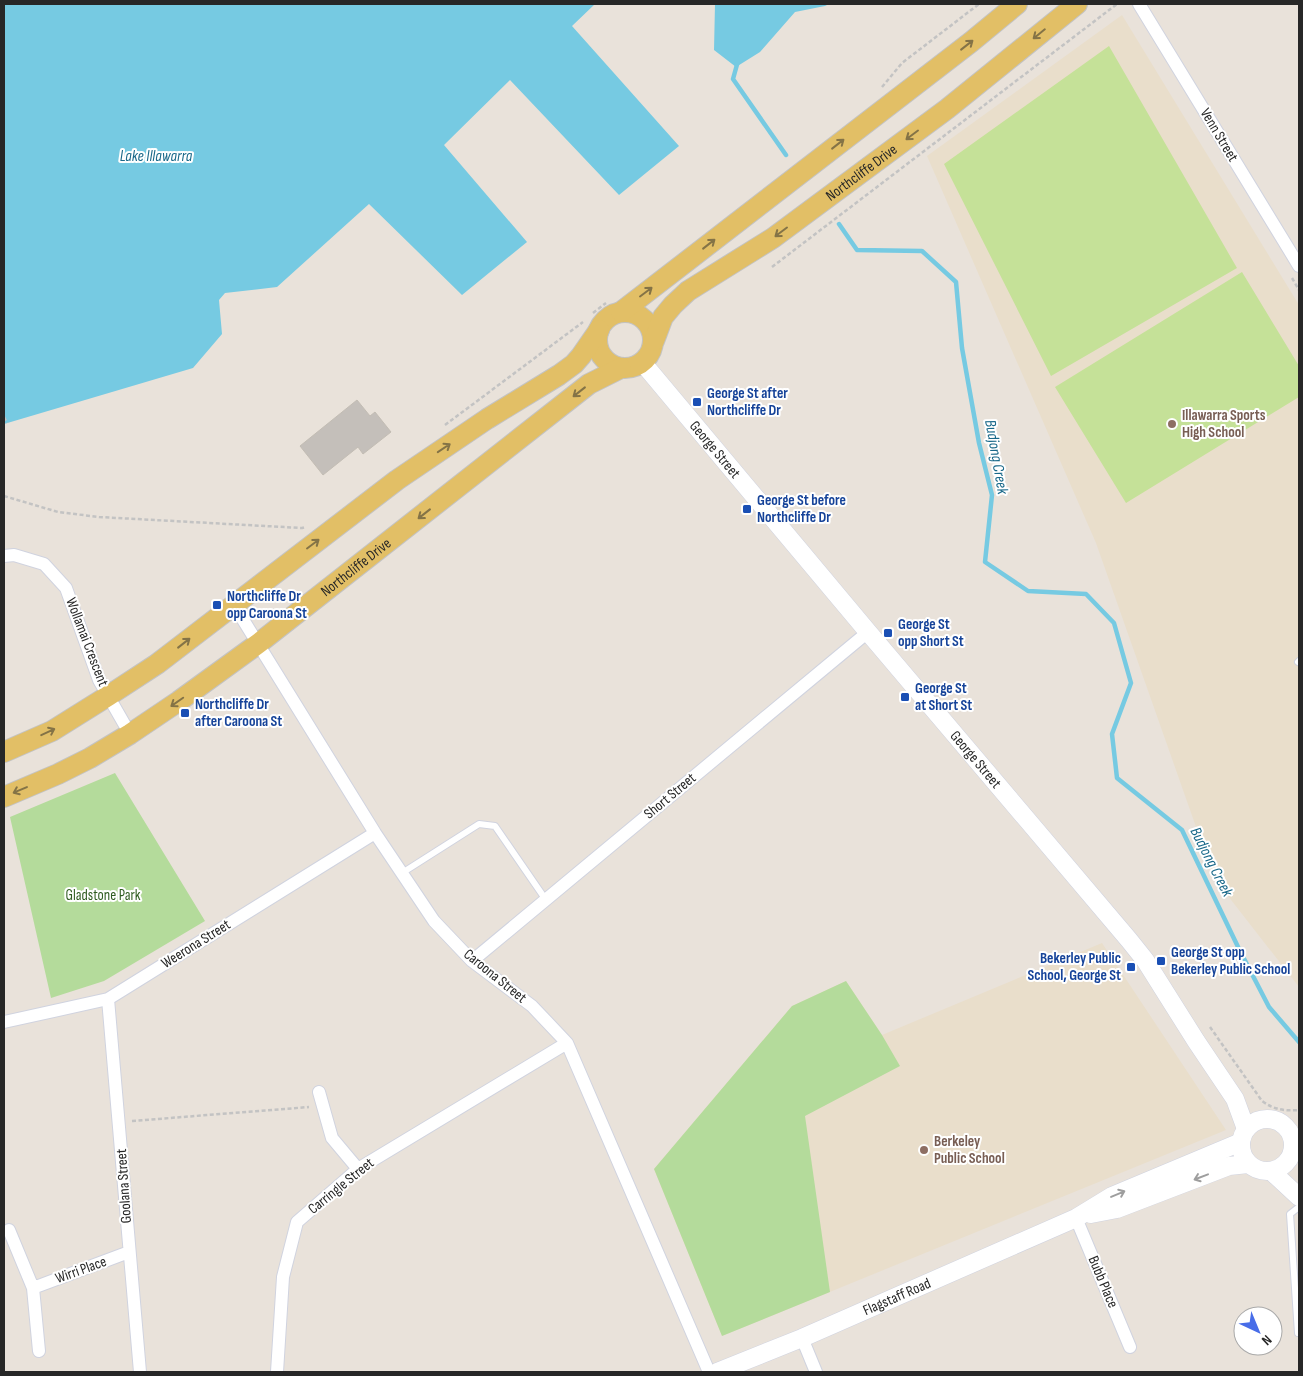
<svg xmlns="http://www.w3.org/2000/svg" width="1303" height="1376" font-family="'Sofia Sans Condensed',sans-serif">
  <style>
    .education { fill: #e9decb }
    .green { fill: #b4db9b }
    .pitch { fill: #c5e198 }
    .water { fill: #76cae2 }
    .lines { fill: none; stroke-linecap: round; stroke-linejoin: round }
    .stream { stroke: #76cae2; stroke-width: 4.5 }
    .building { fill: #c4bfba; stroke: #c3bdb4 }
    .lane-casing { stroke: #d0d3df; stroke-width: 8 }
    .street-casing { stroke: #d0d3df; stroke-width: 14 }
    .secondary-casing { stroke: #d0d3df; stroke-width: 19 }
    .primary-casing { stroke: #c3c3c3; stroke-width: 22 }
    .path { stroke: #c3c3c3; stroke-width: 2.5; stroke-dasharray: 4 2.5; stroke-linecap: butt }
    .lane { stroke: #fff; stroke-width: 6 }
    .street { stroke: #fff; stroke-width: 12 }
    .secondary { stroke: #fff; stroke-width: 18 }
    .primary { stroke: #e2bf66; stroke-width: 20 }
    .oneway { stroke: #847346 }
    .oneway2 { stroke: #9e9e9e }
    .transit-dot { fill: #1a4fb4; stroke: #fff; stroke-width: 2 }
    .education-dot { fill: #8d6e63; stroke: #fff; stroke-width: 2 }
    .labels { text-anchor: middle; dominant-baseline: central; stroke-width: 4; stroke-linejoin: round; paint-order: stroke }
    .street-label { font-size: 15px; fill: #272727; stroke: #fff }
    .transit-label { font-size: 15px; font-weight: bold; fill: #164399; stroke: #fff; text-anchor: start }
    .education-label { font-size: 15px; font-weight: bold; fill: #785e54; stroke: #fff; text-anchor: start }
    .park-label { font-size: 15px; fill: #2f5c20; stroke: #fff }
    .water-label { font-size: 16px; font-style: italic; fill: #196889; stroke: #fff }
  </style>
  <rect width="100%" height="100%" fill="#e9e2da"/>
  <path class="education" d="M1122,15L1299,305V987L1214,878L1096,543L927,156Z
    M1102,943L1226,1130L722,1336L654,1169L792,1006L846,981L882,1035Z"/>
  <path class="green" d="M115,773L205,921L104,981L51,998L10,817Z
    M846,981L882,1035L900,1066L805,1116L830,1292L722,1336L654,1169L792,1006Z"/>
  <path class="pitch" d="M1109,46L1237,268L1051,376L944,164Z
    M1242,272L1299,366V397L1126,503L1055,387Z"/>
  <path class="water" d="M4,4H595L572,26L679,146L619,195L510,80L444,145L527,242L462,295L369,204L277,287L225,293L219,300L222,334L193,368L4,424Z
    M715,4H829L825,6L795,12L760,52L736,67L714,50Z"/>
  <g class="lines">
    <path class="stream" d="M738,61L733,79L786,155
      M839,224L857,250L922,251L956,282L962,348L979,443L992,495L985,562L1028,591L1086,594L1114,623L1131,683L1112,734L1117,778L1182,830L1239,949L1269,1007L1299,1042"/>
  </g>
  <path class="building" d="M357,400L370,416L375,412L391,432L363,454L358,447L323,475L300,446Z"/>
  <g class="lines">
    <g class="lane-casing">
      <path id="lane" d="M1298,662L1299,661
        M402,873L479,824L495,826L546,900
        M1298,1333L1290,1214L1299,1207"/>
    </g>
    <g class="street-casing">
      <path id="street" d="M1139,4L1299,266
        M4,556L14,555L44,564L66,588L99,680L130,734
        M234,605L375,833L434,921L472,961L532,1006L567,1043L709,1372
        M472,961L868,632
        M108,999L140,1372
        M4,1022L108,999L375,833
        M319,1092L332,1138L358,1169
        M1076,1218L1130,1347
        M9,1230L33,1288
        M802,1338L816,1372
        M39,1351L33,1288L129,1252
        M277,1372L283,1277L297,1222L358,1169L567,1043"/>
    </g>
    <g class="secondary-casing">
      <g id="secondary">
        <path id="s1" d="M642,362L868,632L1129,940L1145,960L1196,1041L1235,1099L1246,1129"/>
        <circle cx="1267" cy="1145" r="26"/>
        <path d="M1271,1171L1299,1197"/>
        <path d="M1091,1214L1117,1209L1229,1166L1248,1164"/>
        <path id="s2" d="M717,1372L802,1338L1076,1218L1112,1196L1241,1142"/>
      </g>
    </g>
    <g class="primary-casing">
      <g id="primary">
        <circle cx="625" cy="340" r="28"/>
        <path d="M621,312L971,42L1017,4"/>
        <path id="s3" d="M654,341L663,317L673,305L688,291L773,238L947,109L1077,4"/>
        <path d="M4,752L52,731L108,696L157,664L397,480L487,419L559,375L574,364L581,356L599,330"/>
        <path id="s4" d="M4,797L58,774L90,758L130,734L179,701L259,643L589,384L621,368"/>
      </g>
    </g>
    <path class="path" d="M882,87L902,63L979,4
      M772,267L1117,4
      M1292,278L1299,290
      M593,313L606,303
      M4,417L7,423
      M445,425L583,322
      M4,496L58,512L99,517L302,528L306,527
      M1210,1027L1262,1101C1274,1110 1285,1111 1299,1110
      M132,1121L309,1107"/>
    <use href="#lane" class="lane"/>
    <use href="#street" class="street"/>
    <use href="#secondary" class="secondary"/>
    <use href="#primary" class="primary"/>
  </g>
  <defs><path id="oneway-shaft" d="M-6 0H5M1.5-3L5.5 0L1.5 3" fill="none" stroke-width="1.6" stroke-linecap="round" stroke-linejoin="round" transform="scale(1.25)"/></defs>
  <g class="oneway">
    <use href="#oneway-shaft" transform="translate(1039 34) rotate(141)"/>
    <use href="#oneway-shaft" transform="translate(967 45) rotate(-38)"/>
    <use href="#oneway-shaft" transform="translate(912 135) rotate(143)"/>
    <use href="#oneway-shaft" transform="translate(838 144) rotate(-38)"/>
    <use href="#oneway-shaft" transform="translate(781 232) rotate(143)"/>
    <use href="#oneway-shaft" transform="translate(709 244) rotate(-38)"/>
    <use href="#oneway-shaft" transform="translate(646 292) rotate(-37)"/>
    <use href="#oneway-shaft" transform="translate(579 392) rotate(142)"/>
    <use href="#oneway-shaft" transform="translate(444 448) rotate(-34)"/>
    <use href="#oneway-shaft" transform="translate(424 514) rotate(142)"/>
    <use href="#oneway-shaft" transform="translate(313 544) rotate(-37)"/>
    <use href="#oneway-shaft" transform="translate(184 643) rotate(-38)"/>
    <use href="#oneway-shaft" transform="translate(177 702) rotate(145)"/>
    <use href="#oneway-shaft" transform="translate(48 732) rotate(-25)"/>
    <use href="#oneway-shaft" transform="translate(20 790) rotate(157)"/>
  </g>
  <g class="oneway2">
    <use href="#oneway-shaft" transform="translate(1201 1177) rotate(159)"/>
    <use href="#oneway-shaft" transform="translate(1118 1194) rotate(-23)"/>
  </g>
  <g class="transit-dot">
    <rect x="692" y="397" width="10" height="10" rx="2.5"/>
    <rect x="742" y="504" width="10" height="10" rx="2.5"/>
    <rect x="212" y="600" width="10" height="10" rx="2.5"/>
    <rect x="883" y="628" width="10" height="10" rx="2.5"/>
    <rect x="900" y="692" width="10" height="10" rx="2.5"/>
    <rect x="180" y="708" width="10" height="10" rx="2.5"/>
    <rect x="1156" y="956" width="10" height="10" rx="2.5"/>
    <rect x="1126" y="962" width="10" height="10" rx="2.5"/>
  </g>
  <g class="education-dot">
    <circle cx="1172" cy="424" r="5"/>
    <circle cx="924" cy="1150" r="5"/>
  </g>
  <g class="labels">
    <g class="street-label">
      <text transform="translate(1219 135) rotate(59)">Venn Street</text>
      <text stroke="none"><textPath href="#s3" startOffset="272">Northcliffe Drive</textPath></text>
      <text stroke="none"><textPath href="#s1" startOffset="114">George Street</textPath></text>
      <text stroke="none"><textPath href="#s4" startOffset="422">Northcliffe Drive</textPath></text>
      <text transform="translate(87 642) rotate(69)">Wollamai Crescent</text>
      <text stroke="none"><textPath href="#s1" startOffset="519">George Street</textPath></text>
      <text transform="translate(670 796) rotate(-40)">Short Street</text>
      <text transform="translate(196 944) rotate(-32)">Weerona Street</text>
      <text transform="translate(495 976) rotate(39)">Caroona Street</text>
      <text transform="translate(124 1186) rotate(-94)">Goolana Street</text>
      <text transform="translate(341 1186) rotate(-39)">Carringle Street</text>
      <text transform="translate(81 1270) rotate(-20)">Wirri Place</text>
      <text transform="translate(1103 1282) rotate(67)">Bubb Place</text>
      <text stroke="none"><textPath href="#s2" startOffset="195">Flagstaff Road</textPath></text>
    </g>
    <g class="transit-label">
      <text x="707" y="393">George St after<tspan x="707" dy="17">Northcliffe Dr</tspan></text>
      <text x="757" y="500">George St before<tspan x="757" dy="17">Northcliffe Dr</tspan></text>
      <text x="227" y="596">Northcliffe Dr<tspan x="227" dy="17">opp Caroona St</tspan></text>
      <text x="898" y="624">George St<tspan x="898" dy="17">opp Short St</tspan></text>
      <text x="915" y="688">George St<tspan x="915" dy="17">at Short St</tspan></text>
      <text x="195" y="704">Northcliffe Dr<tspan x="195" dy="17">after Caroona St</tspan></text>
      <text x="1171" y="952">George St opp<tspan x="1171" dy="17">Bekerley Public School</tspan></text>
      <text x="1121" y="958" text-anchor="end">Bekerley Public<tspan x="1121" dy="17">School, George St</tspan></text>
    </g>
    <g class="education-label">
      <text x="1182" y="415">Illawarra Sports<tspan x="1182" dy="17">High School</tspan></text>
      <text x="934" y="1141">Berkeley<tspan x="934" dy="17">Public School</tspan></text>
    </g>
    <g class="park-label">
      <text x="103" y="895">Gladstone Park</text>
    </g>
    <g class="water-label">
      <text x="156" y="156">Lake Illawarra</text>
      <text transform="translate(996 457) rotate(80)">Budjong Creek</text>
      <text transform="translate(1211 862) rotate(63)">Budjong Creek</text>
    </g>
  </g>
  <rect width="1303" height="1376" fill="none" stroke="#272727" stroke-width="10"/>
  <g transform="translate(1258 1331) rotate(136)"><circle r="24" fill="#ffffff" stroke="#a9a9a9"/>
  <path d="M0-4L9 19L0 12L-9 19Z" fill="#486de8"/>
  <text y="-8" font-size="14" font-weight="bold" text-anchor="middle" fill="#272727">N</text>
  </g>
</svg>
